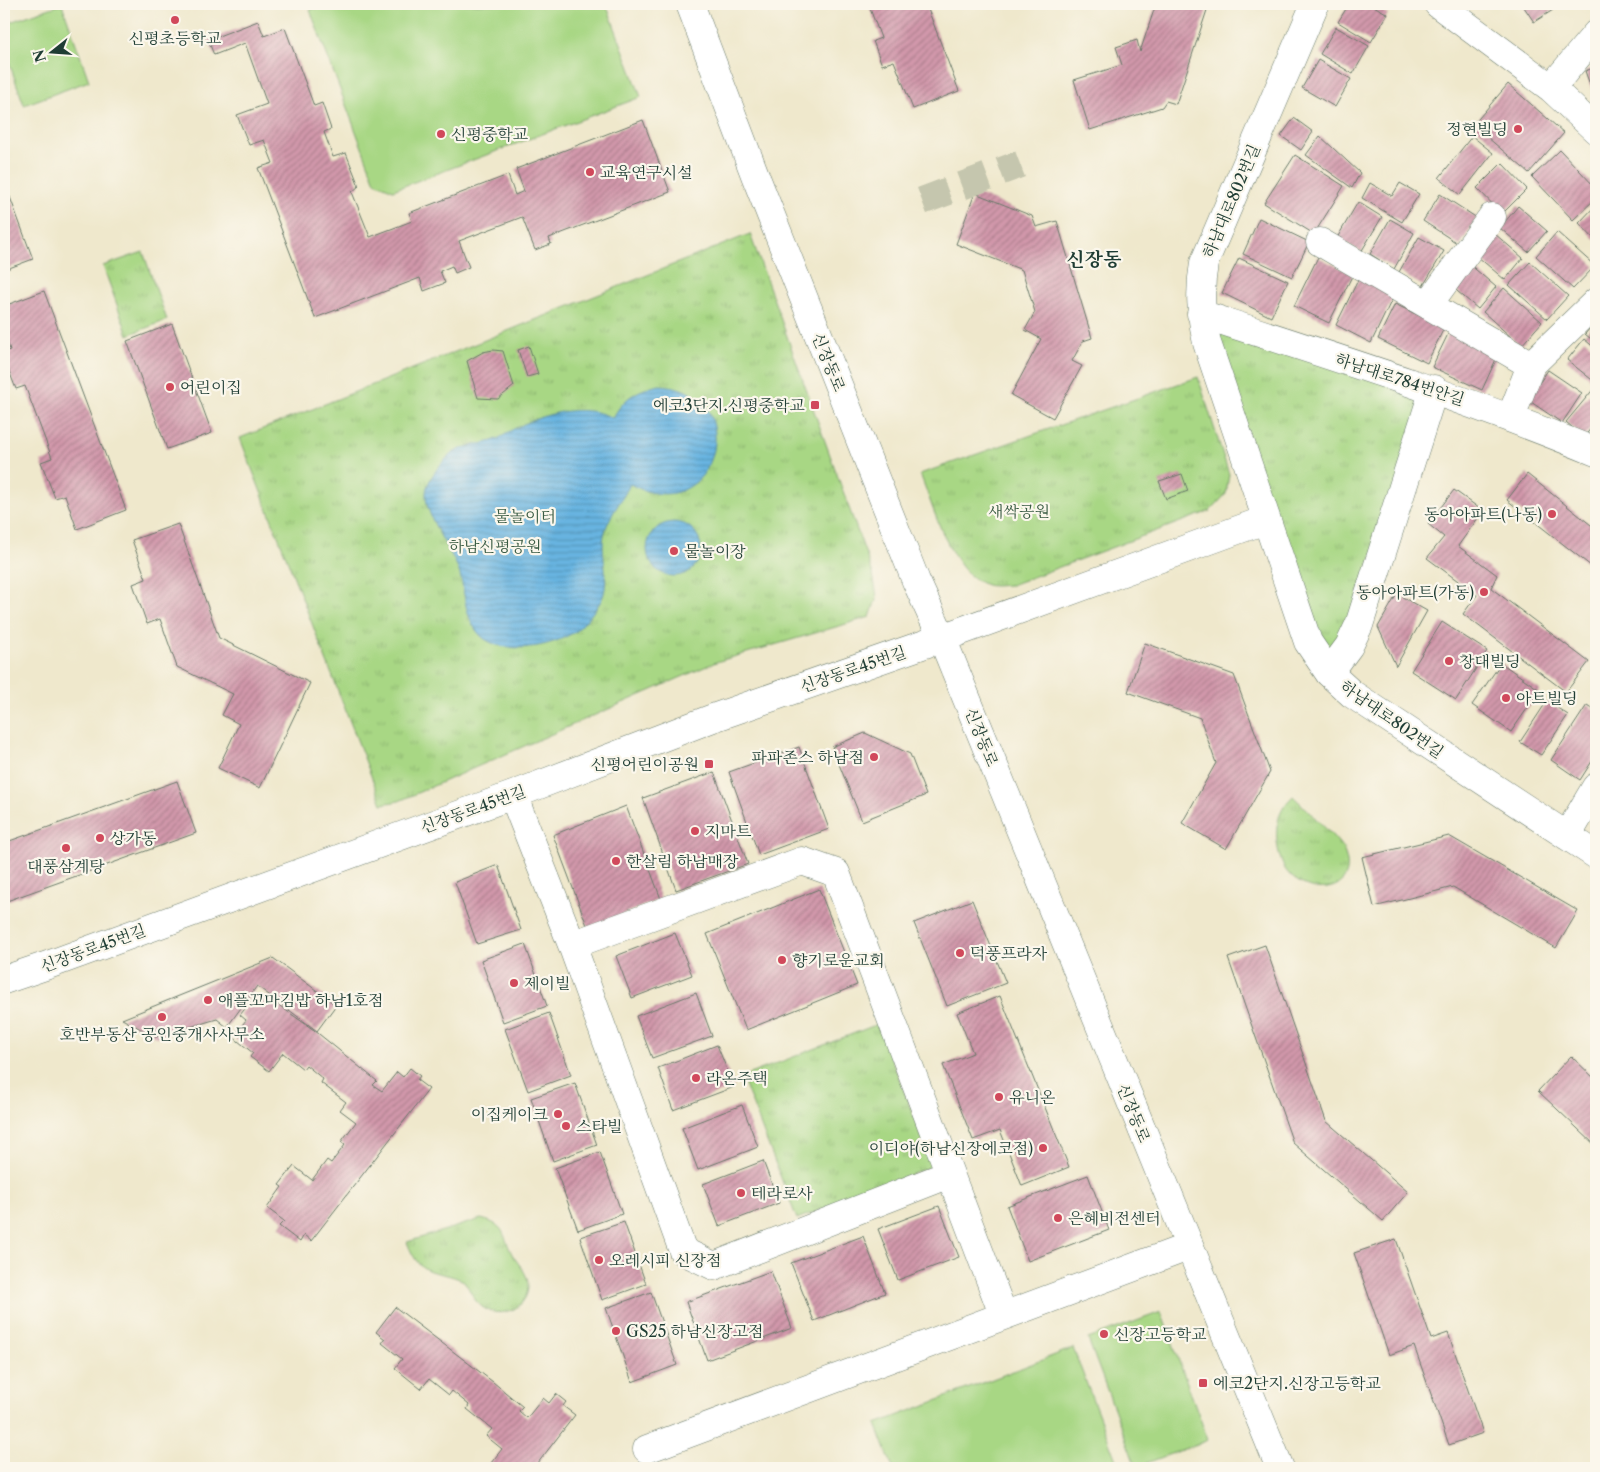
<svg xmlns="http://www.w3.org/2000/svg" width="1600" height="1472" font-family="'Libre Caslon Text','Noto Serif KR',serif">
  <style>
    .park { fill: url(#park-tufts); stroke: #648a5c }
    .pitch { fill: #a8d784; stroke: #648a5c }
    .water { fill: url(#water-rules); stroke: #44788a }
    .building { fill: url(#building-hatch) }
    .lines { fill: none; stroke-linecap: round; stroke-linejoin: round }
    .minor-tunnel { stroke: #c5c6ae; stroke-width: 28; stroke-dasharray: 28 14; stroke-linecap: butt }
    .minor-casing { stroke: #687969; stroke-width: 29 }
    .major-casing { stroke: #687969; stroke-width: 29 }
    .minor { stroke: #fff; stroke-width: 28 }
    .major { stroke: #fff; stroke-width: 28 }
    .poi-dot { fill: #d1495b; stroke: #fbf7ec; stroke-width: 2 }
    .labels { text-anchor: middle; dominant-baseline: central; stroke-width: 4.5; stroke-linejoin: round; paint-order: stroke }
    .poi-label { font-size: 16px; fill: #1f3d34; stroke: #fbf7ec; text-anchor: start }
    .street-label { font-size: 16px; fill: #1f3d34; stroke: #fbf7ec }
    .park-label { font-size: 16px; fill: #3a5c44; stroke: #fbf7ec }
    .quarter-label { font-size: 19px; font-weight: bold; fill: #1f3d34; stroke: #fbf7ec }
  </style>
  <defs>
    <pattern id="park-tufts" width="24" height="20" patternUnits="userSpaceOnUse" patternTransform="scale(1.25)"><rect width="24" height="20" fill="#a8d784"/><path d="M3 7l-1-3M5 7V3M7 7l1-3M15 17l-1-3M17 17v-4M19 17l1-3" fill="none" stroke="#90b973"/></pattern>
    <pattern id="water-rules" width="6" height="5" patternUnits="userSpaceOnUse" patternTransform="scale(1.25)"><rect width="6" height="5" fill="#68b4e1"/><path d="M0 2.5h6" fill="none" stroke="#5594b7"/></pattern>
    <pattern id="building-hatch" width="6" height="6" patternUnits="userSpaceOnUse" patternTransform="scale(1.25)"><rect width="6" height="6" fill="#d298ab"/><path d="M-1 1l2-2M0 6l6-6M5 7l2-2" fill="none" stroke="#aa7d8c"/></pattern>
  </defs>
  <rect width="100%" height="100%" fill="#fbf7ec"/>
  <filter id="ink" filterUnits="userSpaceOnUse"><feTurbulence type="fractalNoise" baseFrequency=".02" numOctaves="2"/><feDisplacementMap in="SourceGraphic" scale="10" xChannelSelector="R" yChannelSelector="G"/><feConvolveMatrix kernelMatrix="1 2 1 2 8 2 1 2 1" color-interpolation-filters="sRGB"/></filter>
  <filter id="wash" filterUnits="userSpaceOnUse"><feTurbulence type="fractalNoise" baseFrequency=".0096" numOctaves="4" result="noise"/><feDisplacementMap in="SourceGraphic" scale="20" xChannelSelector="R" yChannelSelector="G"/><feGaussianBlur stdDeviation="1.12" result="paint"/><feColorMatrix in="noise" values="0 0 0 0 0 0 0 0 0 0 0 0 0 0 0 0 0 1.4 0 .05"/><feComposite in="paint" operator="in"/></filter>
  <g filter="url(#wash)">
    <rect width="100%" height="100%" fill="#efe8cc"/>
    <path class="park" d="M750,234L873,574L877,597L870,617L716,662L399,801L382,804L240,438Z
      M143,252L167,320L128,335L103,266Z
      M1201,314L1434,389L1329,673Z
      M1198,377L1229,474L1226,494L1210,511L1011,585C1003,585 994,587 987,585C951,576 933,505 920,474Z
      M1293,796C1303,806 1338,839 1343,849C1363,893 1310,899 1288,873C1281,865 1278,851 1277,841C1275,823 1280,808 1293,796Z
      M878,1024L933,1166L797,1219L742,1077Z
      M481,1219C507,1225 502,1235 512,1254C519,1266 529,1273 528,1288C526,1311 497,1320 481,1306C473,1300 470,1289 464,1281C434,1267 422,1281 407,1242Z"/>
    <path class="pitch" d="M62,4L89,81L24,105L4,48V24Z
      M327,4H606L641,97L393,190L375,182L310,10Z
      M1161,1312L1208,1440L1136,1467L1088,1339Z
      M1073,1348L1119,1468H893L876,1424Z"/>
    <path class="water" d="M660,385C754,390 717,532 630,484C621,504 603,521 603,545C603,564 611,587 599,604C593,612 585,623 577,630C554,648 495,659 476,630C462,610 466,587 457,566C448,545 416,505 429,482C434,472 443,460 453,453C463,446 480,445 492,441C499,439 506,434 512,430C542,414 581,402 613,418C623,398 638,389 660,385Z
      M647 549a27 27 0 1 1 54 0a27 27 0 1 1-54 0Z"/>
    <g id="blocks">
      <path class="building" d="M870,4H926L959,91L913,109L894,61L882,65L873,41L881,38L869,6Z
        M1156,4H1209L1176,104L1166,101L1162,107L1090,130L1074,80L1122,65L1116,47L1137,40L1140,52Z
        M1349,4H1370L1388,14L1371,42L1338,22Z
        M1522,4H1549L1553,10L1534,22Z
        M258,21L264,36L285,28L314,106L322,103L331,129L324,132L333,157L346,153L359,186L352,192L370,237L412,221L409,213L508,175L515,195L524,191L516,169L643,120L670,192L549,238L551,244L535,250L522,217L459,241L469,267L455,273L452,266L440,271L445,283L424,291L420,278L315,318L258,168L273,163L264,140L249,145L237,115L267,104L245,43L214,55L208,40Z
        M1336,27L1369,46L1353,74L1320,54Z
        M1318,60L1351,79L1335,107L1302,88Z
        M1596,67V101L1585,71Z
        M1508,84L1564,133L1529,173L1473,125Z
        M1294,118L1313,132L1301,150L1281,136Z
        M1320,136L1360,173L1352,188L1306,155Z
        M1472,136L1493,153L1460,195L1439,178Z
        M1560,150L1596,188V198L1573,220L1532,177Z
        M1295,155L1344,186L1314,234L1264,203Z
        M1502,163L1527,189L1502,214L1477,188Z
        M4,181L33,259L4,270Z
        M1370,183L1392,196L1400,183L1419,194L1402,222L1362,198Z
        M975,193L1032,216L1036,227L1057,221L1092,338L1083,341L1072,361L1082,366L1053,418L1011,395L1041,339L1025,330L1035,312L1022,270L956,244Z
        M1440,194L1477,218L1460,245L1423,221Z
        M1358,202L1382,217L1361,252L1337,238Z
        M1596,205V241L1579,223Z
        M1518,206L1547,231L1528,252L1500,228Z
        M1259,218L1309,242L1292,277L1243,254Z
        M1390,219L1414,233L1394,269L1370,254Z
        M1557,232L1595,266L1573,289L1536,256Z
        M1495,234L1523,258L1505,280L1477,256Z
        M1419,237L1444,251L1423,286L1399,272Z
        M1318,257L1353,274L1329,323L1294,306Z
        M1239,258L1288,281L1271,317L1222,293Z
        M1530,262L1568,296L1547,319L1509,285Z
        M1468,263L1496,287L1478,309L1450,285Z
        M1360,276L1395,293L1371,343L1336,325Z
        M1504,288L1542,322L1521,346L1483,312Z
        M44,291L126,510L77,529L65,495L55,498L41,462L52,458L25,386L16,389L4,358V352L10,350L4,333V306Z
        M1395,304L1444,328L1427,363L1378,339Z
        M1596,321V343L1585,334Z
        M172,324L212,433L167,449L127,341Z
        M1449,332L1498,355L1482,390L1432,367Z
        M1584,339L1596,349V383L1567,360Z
        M529,346L538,374L527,377L518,350Z
        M493,350L503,351L514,386L498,399L478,398L467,361L483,352Z
        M1548,370L1582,393L1562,423L1528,400Z
        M1596,386V422L1584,437L1566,422Z
        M1182,474L1188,491L1166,499L1159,481Z
        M1527,474L1596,529V570L1507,500Z
        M1454,490L1483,511L1458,546L1497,575L1491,588L1589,662L1566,692L1463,614L1477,595L1427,558L1444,537L1428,524Z
        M178,524L219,638L310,683L260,788L218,768L239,724L222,715L233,694L177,667L160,619L147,624L133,584L146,579L132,540Z
        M1397,594L1427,611L1396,666L1378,627Z
        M1442,622L1487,651L1456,700L1411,671Z
        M1145,643L1234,675L1270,772L1226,849L1182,823L1216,763L1200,718L1128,692Z
        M1501,663L1540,690L1511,732L1472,705Z
        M1547,701L1568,715L1541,755L1520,742Z
        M1587,705L1596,711V755L1580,780L1551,760Z
        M865,733L910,754L926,795L862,821L832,747Z
        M799,747L829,829L759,855L729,772Z
        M714,772L748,864L676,890L643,798Z
        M177,781L196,833L4,902V843Z
        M626,806L661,899L588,928L553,835Z
        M1449,836L1578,911L1556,948L1453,887L1374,907L1362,857Z
        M498,865L521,930L477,944L455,882Z
        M819,889L857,985L746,1030L707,934Z
        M972,900L1006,983L947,1006L914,923Z
        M675,933L692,975L632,998L616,956Z
        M525,944L547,1006L503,1022L481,960Z
        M1265,945L1326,1121L1408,1192L1383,1221L1293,1143L1228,958Z
        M273,958L336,1005L317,1031L257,986L227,1027L217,1019L156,1037L122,1019Z
        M696,993L712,1036L652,1058L636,1016Z
        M256,995L263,1002L267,997L314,1030L377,1081L373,1085L382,1091L397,1072L403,1077L410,1068L420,1076L417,1080L429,1089L311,1241L304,1235L300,1242L279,1226L284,1221L267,1208L282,1187L279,1185L294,1166L312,1180L327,1160L331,1163L345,1145L341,1142L356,1122L340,1110L346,1102L321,1083L323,1079L306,1065L303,1069L283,1053L269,1071L250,1057L253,1053L233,1037L246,1020L240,1015Z
        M1000,996L1069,1167L1022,1186L1000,1130L973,1140L943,1065L973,1053L957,1013Z
        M549,1013L571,1075L528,1091L505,1029Z
        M717,1045L734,1087L673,1110L658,1068Z
        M1571,1056L1596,1080V1146L1538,1091Z
        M575,1083L597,1145L553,1161L531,1098Z
        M742,1105L758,1147L698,1170L682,1128Z
        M600,1152L622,1214L578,1230L555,1168Z
        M763,1161L779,1203L719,1226L703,1184Z
        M1088,1175L1109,1230L1028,1261L1007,1206Z
        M939,1206L959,1257L898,1280L878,1229Z
        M624,1222L646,1284L602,1300L580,1237Z
        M863,1236L885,1293L814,1321L791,1263Z
        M1396,1239L1431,1339L1448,1333L1483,1433L1449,1445L1414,1346L1389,1355L1354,1253Z
        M771,1271L792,1328L707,1360L686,1302Z
        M651,1292L677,1365L632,1382L606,1308Z
        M395,1307L493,1382L523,1407L519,1411L527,1418L543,1398L549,1403L556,1394L566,1402L563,1406L575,1415L534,1468H487L502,1449L486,1436L492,1429L467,1409L469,1405L452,1391L449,1395L429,1379L421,1389L395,1368L402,1359L382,1343L385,1339L376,1332Z"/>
    </g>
  </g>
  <g filter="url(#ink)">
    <use href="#blocks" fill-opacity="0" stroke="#687969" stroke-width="1"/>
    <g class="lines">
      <path class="minor-tunnel" d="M922,201L1020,164"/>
      <g class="minor-casing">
        <path id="minor" d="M1315,4L1204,263C1199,292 1201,315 1207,343L1308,642L1329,673L1352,694L1596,855
          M1438,4L1551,88L1596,34
          M1551,88L1596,130
          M1320,242L1531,365
          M1428,305L1492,217
          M1201,314C1334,357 1467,399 1596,452
          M1511,417L1531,365L1596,302
          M1329,673L1349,646L1359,625L1434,389
          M513,795L572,945L683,1251L714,1266L950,1174
          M1567,836L1596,787
          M572,945L802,861L836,873L1003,1314
          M4,980L48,965L513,795L713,718L942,638L1265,520
          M647,1449L1188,1247"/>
      </g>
      <g class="major-casing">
        <path id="major" d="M690,4L755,175L916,581L942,638L1280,1468"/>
      </g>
      <use href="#minor" class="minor"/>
      <use href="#major" class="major"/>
    </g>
  </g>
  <g class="poi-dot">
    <circle cx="175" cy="20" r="5"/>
    <circle cx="1518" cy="129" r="5"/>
    <circle cx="441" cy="134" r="5"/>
    <circle cx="590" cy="172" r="5"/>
    <circle cx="170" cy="387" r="5"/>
    <rect x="810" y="400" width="10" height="10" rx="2.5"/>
    <circle cx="1552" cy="514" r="5"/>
    <circle cx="674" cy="551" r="5"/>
    <circle cx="1484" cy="592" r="5"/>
    <circle cx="1449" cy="661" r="5"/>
    <circle cx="1506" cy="698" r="5"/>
    <circle cx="874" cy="757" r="5"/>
    <rect x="704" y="759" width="10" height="10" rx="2.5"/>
    <circle cx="695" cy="831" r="5"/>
    <circle cx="100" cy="838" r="5"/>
    <circle cx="66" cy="848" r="5"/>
    <circle cx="616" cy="861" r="5"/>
    <circle cx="960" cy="953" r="5"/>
    <circle cx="782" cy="960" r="5"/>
    <circle cx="514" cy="983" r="5"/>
    <circle cx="208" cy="1000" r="5"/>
    <circle cx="162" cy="1017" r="5"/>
    <circle cx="696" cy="1078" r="5"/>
    <circle cx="999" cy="1097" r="5"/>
    <circle cx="558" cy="1114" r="5"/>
    <circle cx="566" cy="1126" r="5"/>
    <circle cx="1043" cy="1148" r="5"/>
    <circle cx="741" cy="1193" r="5"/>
    <circle cx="1058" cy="1218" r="5"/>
    <circle cx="599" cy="1260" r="5"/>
    <circle cx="616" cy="1331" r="5"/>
    <circle cx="1104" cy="1334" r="5"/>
    <rect x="1198" y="1378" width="10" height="10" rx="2.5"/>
  </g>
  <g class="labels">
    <g class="poi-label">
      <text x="175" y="38" text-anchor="middle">신평초등학교</text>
      <text x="1508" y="129" text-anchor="end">정현빌딩</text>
      <text x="451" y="134">신평중학교</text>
      <text x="600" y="172">교육연구시설</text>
      <text x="180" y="387">어린이집</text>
      <text x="805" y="405" text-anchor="end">에코3단지.신평중학교</text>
      <text x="1542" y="514" text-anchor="end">동아아파트(나동)</text>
      <text x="684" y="551">물놀이장</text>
      <text x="1474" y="592" text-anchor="end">동아아파트(가동)</text>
      <text x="1459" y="661">창대빌딩</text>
      <text x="1516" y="698">아트빌딩</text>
      <text x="864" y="757" text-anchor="end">파파존스 하남점</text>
      <text x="699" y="764" text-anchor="end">신평어린이공원</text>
      <text x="705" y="831">지마트</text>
      <text x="110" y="838">상가동</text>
      <text x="626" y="861">한살림 하남매장</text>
      <text x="66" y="866" text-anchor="middle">대풍삼계탕</text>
      <text x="970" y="953">덕풍프라자</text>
      <text x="792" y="960">향기로운교회</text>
      <text x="524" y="983">제이빌</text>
      <text x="218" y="1000">애플꼬마김밥 하남1호점</text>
      <text x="162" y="1034" text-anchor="middle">호반부동산 공인중개사사무소</text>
      <text x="706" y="1078">라온주택</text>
      <text x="1009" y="1097">유니온</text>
      <text x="548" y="1114" text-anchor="end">이집케이크</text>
      <text x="576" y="1126">스타빌</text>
      <text x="1033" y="1148" text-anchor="end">이디야(하남신장에코점)</text>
      <text x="751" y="1193">테라로사</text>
      <text x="1068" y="1218">은혜비전센터</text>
      <text x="609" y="1260">오레시피 신장점</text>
      <text x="626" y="1331">GS25 하남신장고점</text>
      <text x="1114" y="1334">신장고등학교</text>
      <text x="1213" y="1383">에코2단지.신장고등학교</text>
    </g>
    <g class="street-label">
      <text transform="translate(1231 201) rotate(-67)">하남대로802번길</text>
      <text transform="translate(829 362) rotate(68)">신장동로</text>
      <text transform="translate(1400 379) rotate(18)">하남대로784번안길</text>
      <text transform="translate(853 669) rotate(-19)">신장동로45번길</text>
      <text transform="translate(1392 719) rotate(35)">하남대로802번길</text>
      <text transform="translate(982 737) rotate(68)">신장동로</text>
      <text transform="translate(473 809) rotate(-20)">신장동로45번길</text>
      <text transform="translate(93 948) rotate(-20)">신장동로45번길</text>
      <text transform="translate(1134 1113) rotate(68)">신장동로</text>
    </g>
    <g class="park-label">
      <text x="1019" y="511">새싹공원</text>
      <text x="525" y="516">물놀이터</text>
      <text x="495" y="546">하남신평공원</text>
    </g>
    <g class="quarter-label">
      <text x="1094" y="259">신장동</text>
    </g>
  </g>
  <rect width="1600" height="1472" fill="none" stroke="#fbf7ec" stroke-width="20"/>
  <g transform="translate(52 52) rotate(253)" stroke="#fbf7ec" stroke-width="4" paint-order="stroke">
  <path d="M0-4L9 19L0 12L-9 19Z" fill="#1f3d34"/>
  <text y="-8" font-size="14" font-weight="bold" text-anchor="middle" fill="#1f3d34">N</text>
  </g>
</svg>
